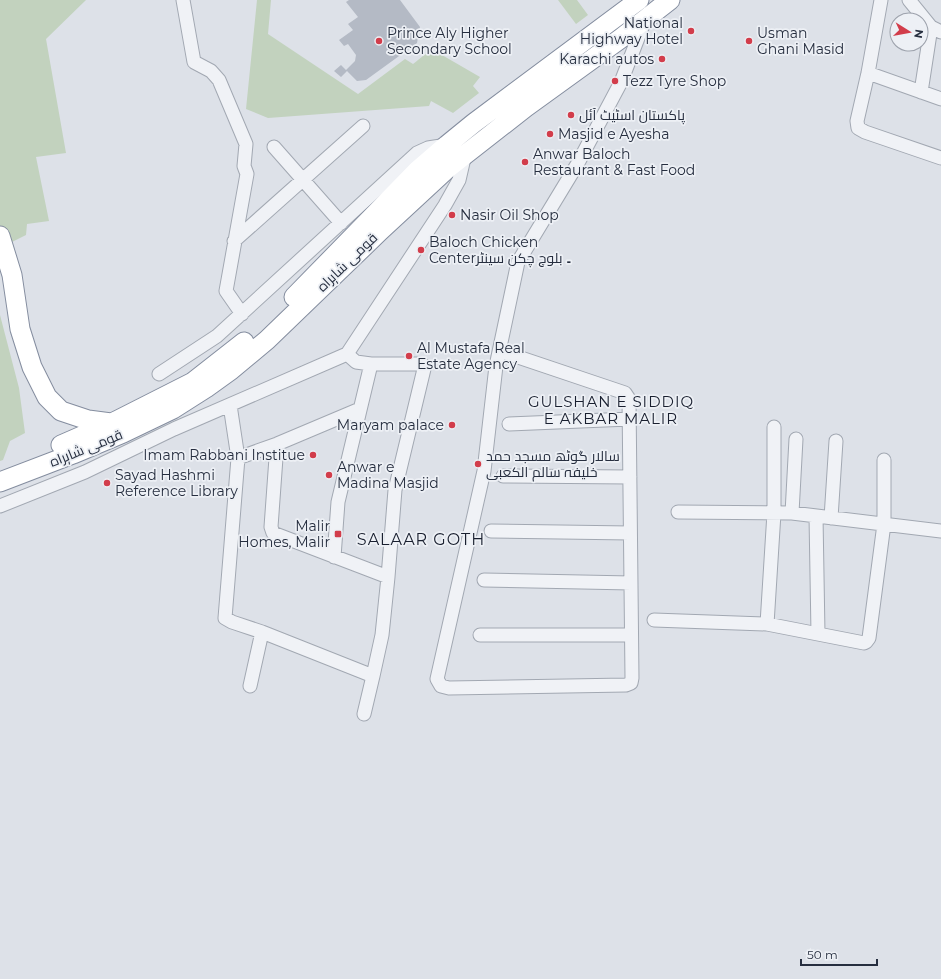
<svg xmlns="http://www.w3.org/2000/svg" width="941" height="979" font-family="Montserrat,Cairo,sans-serif">
  <style>
    .green { fill: #c2d2be }
    .building { fill: #b4bac5 }
    .lines { fill: none; stroke-linecap: round; stroke-linejoin: round }
    .minor-casing { stroke: #a2a8b2; stroke-width: 15 }
    .highway-casing { stroke: #848d9f; stroke-width: 21 }
    .minor { stroke: #f0f2f6; stroke-width: 13 }
    .highway { stroke: #fff; stroke-width: 19 }
    .poi-dot { fill: #d23d4b; stroke: #edf0f5; stroke-width: 1.5 }
    .labels { text-anchor: middle; dominant-baseline: central; stroke-width: 3.5; stroke-linejoin: round; paint-order: stroke }
    .poi-label { font-size: 14px; fill: #262e3f; stroke: #edf0f5; text-anchor: start }
    .street-label { font-size: 14px; fill: #262e3f; stroke: #edf0f5 }
    .neighbourhood-label { font-size: 15px; letter-spacing: 1px; fill: #191f2f; stroke: #edf0f5 }
    .quarter-label { font-size: 16px; letter-spacing: 1px; fill: #191f2f; stroke: #edf0f5 }
  </style>
  <rect width="100%" height="100%" fill="#dde1e8"/>
  <path class="green" d="M0,0H86L46,39L66,153L36,157L49,221L27,224L26,235L0,248Z
    M257,0H271L268,34L358,94L405,59L413,64C425,55 426,50 442,55L480,77L473,86L479,93L453,113L431,101L429,106L268,118L246,109Z
    M558,0H577L588,15L576,24Z
    M0,315L19,388L25,433L10,441L3,460L0,461Z"/>
  <path class="building" d="M349,0H400L420,27L417,43L366,80L357,81L347,71L341,77L334,71L341,65L346,70L355,61L356,55L348,44L344,46L339,40L353,30L348,24L358,17L346,2Z"/>
  <g class="lines">
    <g class="minor-casing">
      <path id="minor" d="M183,0L194,62L211,71L219,80L246,144L244,166L247,174L226,291L242,314
        M881,0L868,73L857,121L858,128L865,132L941,158
        M909,0L931,27L941,32
        M868,73L941,99
        M921,92L931,27
        M274,147L341,223
        M234,241L363,126
        M500,351L625,393L629,399L632,678L631,683L626,685L449,688L441,686L437,679L484,471L496,366L518,262L578,163L621,82L645,20
        M159,374L217,336L417,153L428,148L447,145
        M230,405L238,458L225,618L232,622L262,632L373,676L382,635L388,577
        M509,424L629,419
        M277,444L271,527L273,533L388,577L395,490L424,369L423,365L419,364H371
        M238,458L277,444L360,409
        M503,476L630,477
        M0,506L85,472L174,429L347,354L445,205L459,180L465,154
        M678,512L792,513L941,531
        M792,513L796,439
        M816,516L818,634
        M831,518L836,441
        M491,531L630,533
        M334,557L338,502L371,364L356,362L347,354
        M484,580L631,583
        M654,620L767,624L864,643L866,642L869,638L884,524V460
        M767,624L774,513V427
        M480,635H631
        M250,686L262,632
        M364,714L373,676"/>
    </g>
    <g class="highway-casing">
      <path id="highway" d="M0,236L12,275L20,329L32,367L47,397L61,411L88,420L111,423
        M294,297L418,170L447,145L474,123L639,0
        M61,445L116,421L193,382L244,342
        M0,482L73,454L123,433L173,409L206,388L231,370L267,340L380,231L448,168L526,107L620,39L670,0"/>
    </g>
    <use href="#minor" class="minor"/>
    <use href="#highway" class="highway"/>
  </g>
  <g class="poi-dot">
    <circle cx="691" cy="31" r="4"/>
    <circle cx="379" cy="41" r="4"/>
    <circle cx="749" cy="41" r="4"/>
    <circle cx="662" cy="59" r="4"/>
    <circle cx="615" cy="81" r="4"/>
    <circle cx="571" cy="115" r="4"/>
    <circle cx="550" cy="134" r="4"/>
    <circle cx="525" cy="162" r="4"/>
    <circle cx="452" cy="215" r="4"/>
    <circle cx="421" cy="250" r="4"/>
    <circle cx="409" cy="356" r="4"/>
    <circle cx="452" cy="425" r="4"/>
    <circle cx="313" cy="455" r="4"/>
    <circle cx="478" cy="464" r="4"/>
    <circle cx="329" cy="475" r="4"/>
    <circle cx="107" cy="483" r="4"/>
    <rect x="334" y="530" width="8" height="8" rx="2"/>
  </g>
  <g class="labels">
    <g class="poi-label">
      <text x="683" y="23" text-anchor="end">National<tspan x="683" dy="16">Highway Hotel</tspan></text>
      <text x="387" y="33">Prince Aly Higher<tspan x="387" dy="16">Secondary School</tspan></text>
      <text x="757" y="33">Usman<tspan x="757" dy="16">Ghani Masid</tspan></text>
      <text x="654" y="59" text-anchor="end">Karachi autos</text>
      <text x="623" y="81">Tezz Tyre Shop</text>
      <text x="579" y="115">پاکستان اسٹیٹ آئل</text>
      <text x="558" y="134">Masjid e Ayesha</text>
      <text x="533" y="154">Anwar Baloch<tspan x="533" dy="16">Restaurant &amp; Fast Food</tspan></text>
      <text x="460" y="215">Nasir Oil Shop</text>
      <text x="429" y="242">Baloch Chicken<tspan x="429" dy="16">Center۔ بلوچ چکن سینٹر</tspan></text>
      <text x="417" y="348">Al Mustafa Real<tspan x="417" dy="16">Estate Agency</tspan></text>
      <text x="444" y="425" text-anchor="end">Maryam palace</text>
      <text x="305" y="455" text-anchor="end">Imam Rabbani Institue</text>
      <text x="486" y="456">سالار گوٹھ مسجد حمد<tspan x="486" dy="16">خلیفہ سالم الکعبی</tspan></text>
      <text x="337" y="467">Anwar e<tspan x="337" dy="16">Madina Masjid</tspan></text>
      <text x="115" y="475">Sayad Hashmi<tspan x="115" dy="16">Reference Library</tspan></text>
      <text x="330" y="526" text-anchor="end">Malir<tspan x="330" dy="16">Homes, Malir</tspan></text>
    </g>
    <g class="street-label">
      <text transform="translate(347 262) rotate(-44)">قومی شاہراہ</text>
      <text transform="translate(86 448) rotate(-22)">قومی شاہراہ</text>
    </g>
    <g class="neighbourhood-label">
      <text x="611" y="401">GULSHAN E SIDDIQ<tspan x="611" dy="17">E AKBAR MALIR</tspan></text>
    </g>
    <g class="quarter-label">
      <text x="421" y="539">SALAAR GOTH</text>
    </g>
  </g>
  <g transform="translate(909 32) rotate(101)"><circle r="19" fill="#edf0f5" stroke="#9da2ac"/>
  <path d="M0-3L7 15L0 10L-7 15Z" fill="#d23d4b"/>
  <text y="-6" font-size="11" font-weight="bold" text-anchor="middle" fill="#262e3f">N</text>
  </g>
  <path d="M801 959v6h76v-6" fill="none" stroke="#262e3f" stroke-width="2"/>
  <text x="807" y="959" font-size="12" fill="#262e3f" stroke="#edf0f5" stroke-width="3" paint-order="stroke">50 m</text>
</svg>
